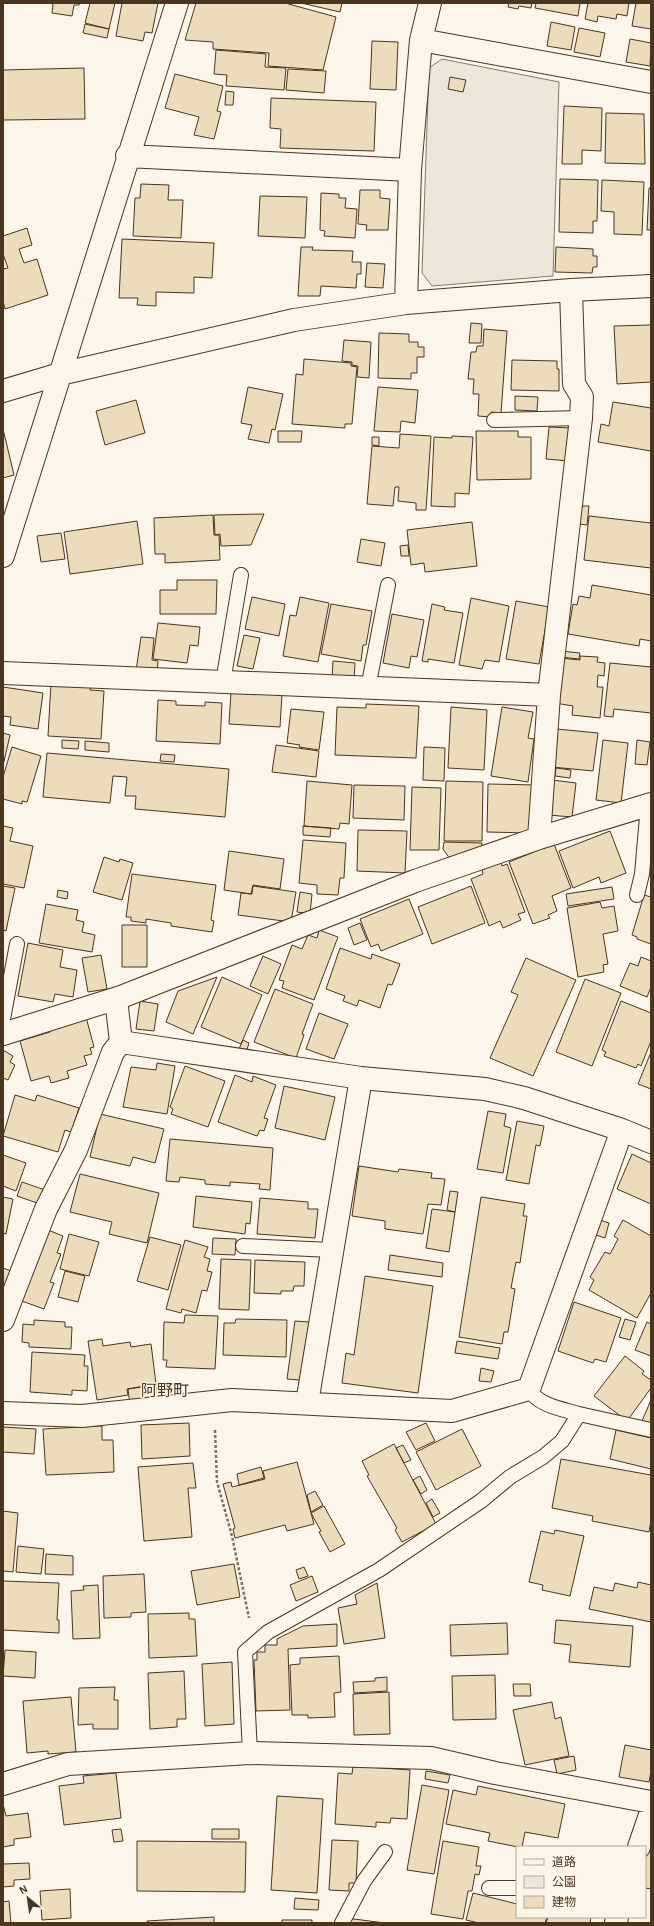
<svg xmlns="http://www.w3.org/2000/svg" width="654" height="1926" font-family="'Alegreya Sans','Noto Sans JP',sans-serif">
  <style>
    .green { fill: #ede6d9; stroke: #887966 }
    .building { fill: #ecdcbc; stroke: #4a3520 }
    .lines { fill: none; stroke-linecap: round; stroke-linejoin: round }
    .lane-casing { stroke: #4a3520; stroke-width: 16 }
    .street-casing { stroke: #4a3520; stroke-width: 24 }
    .path { stroke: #7f6f5c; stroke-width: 2.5; stroke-dasharray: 3 2; stroke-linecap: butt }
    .lane { stroke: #fbf6e9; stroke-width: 14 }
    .street { stroke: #fbf6e9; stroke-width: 22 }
    .labels { text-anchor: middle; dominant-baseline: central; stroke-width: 3; stroke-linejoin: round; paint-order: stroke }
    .quarter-label { font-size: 16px; fill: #4a3520; stroke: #fbf6e9 }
  </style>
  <rect width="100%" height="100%" fill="#fbf6e9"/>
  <path class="green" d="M442,59L559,82L553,276L432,286L422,273L429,68Z"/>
  <path class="building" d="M49,3H80L79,5H74L72,16L52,13L53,4Z
    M90,3H115L109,29L85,23Z
    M122,3H158L152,33L145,32L143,41L116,36Z
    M196,3H285L336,17L323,70L268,66L269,53L213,49V42L185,40Z
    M301,3H342L340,12Z
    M509,3H532L531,8L519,6L518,9L508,7Z
    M536,3H580L578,16L535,8Z
    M588,3H629L627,16L617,14L616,19L598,16L597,22L585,19Z
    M636,3H651V29L632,26Z
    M551,22L575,27L571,50L547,46Z
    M85,24L109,29L107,38L83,33Z
    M579,28L605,33L600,57L574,52Z
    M630,39L651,43L650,66L626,62Z
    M372,41L398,42L396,90L370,89Z
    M216,50L266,54L265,67L286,68L284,90L226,86L227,75L214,74Z
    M84,68L85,119L3,120V70Z
    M288,69L326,71L324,93L286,90Z
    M175,74L223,86L217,111L221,112L214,139L194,135L199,117L165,108Z
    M450,77L466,80L463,92L448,89Z
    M226,91L234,92L233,105H225Z
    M271,98L376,102L374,151L280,148L281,129L270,128Z
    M564,106L602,108L601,151L582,150V164H562Z
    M606,113L644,114L645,164L605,163Z
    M560,179L598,180L597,221H593V233L559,232Z
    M602,180L644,182L642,235L614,234V212L601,211Z
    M141,184L169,185L168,200H183L181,238L133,236L135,198H140Z
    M649,188H651V230H647Z
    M360,190H380V198L390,199L388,230H366L367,225L358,224Z
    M321,193L339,194V198H346L345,208L357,209L355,238L324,236L325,231L320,230Z
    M260,196L307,197L305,238L258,236Z
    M27,228L32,245L19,249L24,263L37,259L48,295L5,309L3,301V269L8,268L3,254V236Z
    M122,239L214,243L212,278L194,277V293L156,292V306L137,305L138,298H119Z
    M301,247H313L312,250L353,251L352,262H361V274H357L356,288L321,286L320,296H298Z
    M556,247L593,249V256H597V267H593L592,273L555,272Z
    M367,263L385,264L383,288L365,287Z
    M471,323L482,324L481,343H469Z
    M651,325V382L617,384L614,326Z
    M484,329L507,331L501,413L491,412L490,417L478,416L479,394H473L474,379H468L471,352H476L477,346H483Z
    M379,333L409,334V342H418V347H424V357H417V373H411V379L378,378Z
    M344,340L371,342L369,378L357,377L358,366L352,365V362L342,361Z
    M304,359L351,363V366L357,367L352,424H345V428L292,424L296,374L303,375Z
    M512,360L557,361V369H559V391L511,390Z
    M248,387L283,394L275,430L272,429L269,443L248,439L252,425L241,423Z
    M378,387L418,390L415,423L401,421L400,432L374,431Z
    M515,396L538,397L537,411L515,410Z
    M136,400L145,433L105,445L96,411Z
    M613,402L651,408V451L598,442L601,424L609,426Z
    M549,427L571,428L569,461L546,459Z
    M3,429L14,475L3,478Z
    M278,431H302L301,442H278Z
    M476,431H518V437H531V479L477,480Z
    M400,434L431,436L426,510H416V503L398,501L399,487H395L393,506L367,504L372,446L399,448Z
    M452,436L473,437L469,494L455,493V507L431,506L434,437L452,438Z
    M372,437H379V446L372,445Z
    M582,506H589L587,525L579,524Z
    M264,514L251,545L221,546L220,534L215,535L214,515Z
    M213,515L214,535H219L220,560L165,563V554H155L154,518Z
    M589,516L651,523V568L584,560Z
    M137,521L143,564L70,574L64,532Z
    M472,522L477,566L425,572L424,563L411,565L407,530Z
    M61,533L65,559L41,562L37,536Z
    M361,539L385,543L381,566L357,562Z
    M408,545L409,556H401L400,546Z
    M177,580H217L216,614H160V590H177Z
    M592,585L651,595V641L640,639L639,646L568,634L573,604L577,605L579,596L590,598Z
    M252,597L285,604L279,636L245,629Z
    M300,597L329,603L318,662L283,656L290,615L296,616Z
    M471,598L509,606L499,662L485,660L482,669L459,665Z
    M516,601L549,607L539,664L506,659Z
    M331,604L372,611L366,645H363L361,661L321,654Z
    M432,604L445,607L444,610L463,613L454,663L428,659V662L422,661Z
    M392,614L424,620L417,657L411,656L409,668L383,663Z
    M158,623L200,627L198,646L190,645L187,663L153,659Z
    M244,635L260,638L253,669L237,666Z
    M141,637L154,638L152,660L158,661L157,673L136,671Z
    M561,651L580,653L579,659L560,657Z
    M580,656L598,657L597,662L605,663L604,676L598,675L597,687H603L600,718L572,715L573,706L555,703L560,658L580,660Z
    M333,661L355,663L354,680L332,679Z
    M610,663L651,667V713L614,709L613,717L604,716Z
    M51,683L90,686V690L104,691L101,739L48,736Z
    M3,687L43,693L38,729L10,725L11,717L3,716Z
    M231,692L282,694L280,727L229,724Z
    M158,700L176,701V705L205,706V702L222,703L220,744L156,741Z
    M366,704L419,706L416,758L335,755L337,707L366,708Z
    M451,707L487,710L484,770L448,768Z
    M502,707L533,712L528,738L534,739L528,782L491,776Z
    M291,709L324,712L319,750L299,747L300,745L287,743Z
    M557,729L598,733L593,771L552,767Z
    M3,733L10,735L3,766Z
    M62,740L79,741L78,749L62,748Z
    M603,740L628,743L621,803L596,800Z
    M637,740L650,742L647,765L635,764Z
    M85,741L109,743V752L85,750Z
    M276,745L319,751L316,777L272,772Z
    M12,747L41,756L27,802L22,801V804L3,799V777Z
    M424,747L445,748L444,781L423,780Z
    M47,753L229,769L225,817L135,809L136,796H125L127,777L113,776L110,803L43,797Z
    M161,754L175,755L174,762L160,761Z
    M556,768L571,770L570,778L555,776Z
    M552,780L576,783L572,817L548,815Z
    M307,781L352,785L349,824L340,823L339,829L304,826Z
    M446,781L483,782L482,841H444Z
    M488,784L536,785L530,833L487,832Z
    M354,785L405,786L404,820L353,818Z
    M412,787L441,788L439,850H410Z
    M3,826L13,828L10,841L33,846L24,888L3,884Z
    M303,826L331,828L330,837L303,835Z
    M358,830L407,831L405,873L357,871Z
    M610,831L626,873L601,883L599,877L573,888L559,851Z
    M303,840L346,843L344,878H340L338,895L317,894V885L299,883Z
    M444,842L482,843L481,850L450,859L443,849Z
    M554,844L571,888L552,896L557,911L548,915L550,918L533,924L509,862Z
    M229,851L284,859L280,889L253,885L251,894L224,890Z
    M104,857L119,862L120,859L133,863L122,900L93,892Z
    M501,862L502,866L507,864L525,912L518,914L521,920L503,928L500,921L489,926L471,879L483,874L482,870Z
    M132,874L216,885L211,920L214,921L212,932L171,926V923L146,919V923L131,921V917H126Z
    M3,886L15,888L6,931L3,930Z
    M253,886L296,892L291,922L238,915L241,893L252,894Z
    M471,886L485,923L432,944L418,907Z
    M612,887L614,899L568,906L566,894Z
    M58,890L68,892L67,899L57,897Z
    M300,892L312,894L310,914L297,912Z
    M644,895L651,897V944L637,939V937L632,935Z
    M409,899L423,934L381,951L378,944L371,947L360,919Z
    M600,902L602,908L614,906L618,931L603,934L608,964L603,965L604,972L578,977L567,908Z
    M46,904L78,910L76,920L84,922L82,932L95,935L92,952L39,943Z
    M360,923L367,940L354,945L348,928Z
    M122,925H147V967H122Z
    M319,930L338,937L314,1000L282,988L284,981L279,980L292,945L302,949L308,935L317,938Z
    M28,943L63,950L60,967L77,970L73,997L55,994L53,1002L18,996Z
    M340,948L371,959L372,954L400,964L392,985L388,984L380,1008L359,1000L357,1006L343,1001L345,996L326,989Z
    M101,955L107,989L88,992L82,958Z
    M263,956L281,964L268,994L250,986Z
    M641,957L651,961V987L647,997L620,986L630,963L638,966Z
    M526,958L576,980L533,1076L490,1058L518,995L511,992Z
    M217,977L193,1034L166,1022L178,991Z
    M222,977L262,995L241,1044L201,1027Z
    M585,979L621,993L592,1066L556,1052Z
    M275,989L313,1004L302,1034L304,1035L296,1058L254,1042Z
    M140,1001L158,1004L154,1031L136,1029Z
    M621,1001L651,1013V1041L641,1066L638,1064L636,1068L604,1056L606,1052L602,1050Z
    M319,1013L348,1024L334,1059L306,1049Z
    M86,1017L94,1047L90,1048L92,1054L84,1056L87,1065L67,1071L69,1078L51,1083L49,1076L31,1081L20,1041L50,1032L49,1028Z
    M243,1040L249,1043L246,1053L239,1049Z
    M3,1050L13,1056L10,1062L15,1065L8,1080L3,1078Z
    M651,1052V1089L638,1084Z
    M157,1063L175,1066L167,1114L123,1107L131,1067L156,1070Z
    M185,1066L225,1081L208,1127L171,1114L173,1109L170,1107Z
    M235,1075L252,1082L253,1076L276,1085L264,1118L268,1119L264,1131L260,1130L257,1136L218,1122Z
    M284,1086L335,1097L325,1140L275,1128Z
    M15,1095L35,1101L37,1095L79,1108L71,1132L65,1130L58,1152L3,1136Z
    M488,1111L506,1114L504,1126L511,1128L503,1173L477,1169Z
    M100,1114L164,1129L155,1163L133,1157L130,1166L90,1157Z
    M517,1121L544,1126L540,1146L536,1145L529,1184L506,1180Z
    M170,1139L273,1148L270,1190L259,1189L260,1184L230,1182V1186L205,1184V1180L180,1177L179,1182L166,1181Z
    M632,1154L651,1163V1204L617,1189Z
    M3,1155L26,1163L16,1191L3,1186Z
    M359,1166L398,1172L399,1169L432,1173L431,1178L445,1179L441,1205L428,1204L423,1234L385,1229V1221L352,1216Z
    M80,1174L159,1193L147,1243L109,1234L112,1222L70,1212Z
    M22,1182L45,1190L40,1204L17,1196Z
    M450,1191L458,1192L455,1212L447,1210Z
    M196,1196L252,1202L250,1224L246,1223L245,1234L193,1227Z
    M3,1197L13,1199L6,1234L3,1233Z
    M481,1197L525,1204L523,1216H527L520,1263L516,1262L511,1288L515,1289L508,1332H504L502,1344L459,1337Z
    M260,1198L308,1202V1209H318L315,1238L257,1234Z
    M432,1209L455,1212L449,1252L426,1248Z
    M600,1220L609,1223L605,1238L596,1235Z
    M623,1220L651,1236V1293L637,1318L589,1290L594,1280L590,1277L605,1252L610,1254L618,1239L614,1236Z
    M43,1228L63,1236L57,1253L61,1254L50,1282L54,1283L44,1309L16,1299Z
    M69,1234L99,1242L89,1276L60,1269Z
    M150,1237L181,1245L168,1290L137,1281Z
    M213,1238L236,1239L235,1255L212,1254Z
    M185,1240L208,1247L204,1257L210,1259L207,1271L212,1272L207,1291L202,1290L196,1313L182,1309L181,1313L166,1309Z
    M390,1255L443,1263L442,1277L388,1270Z
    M221,1259L251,1260L249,1310L219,1309Z
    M255,1260L305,1262L304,1286H294L293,1291H281V1294L254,1293Z
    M3,1268L11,1271L3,1293Z
    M65,1271L85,1276L78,1302L58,1297Z
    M365,1276L433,1286L418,1393L342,1383L346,1353L354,1355Z
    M574,1302L621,1318L606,1362L595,1359L593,1363L558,1351Z
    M185,1315L218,1316L215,1369L166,1367L167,1360H163L164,1322L184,1323Z
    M236,1319L287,1320L286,1357L223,1355L224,1323H235Z
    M625,1319L636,1322L630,1340L619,1337Z
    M34,1320L65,1322V1327H72L71,1349L29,1347V1343L22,1342L23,1324L34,1325Z
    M295,1321L309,1322L300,1380L287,1379Z
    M647,1322L651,1324V1356L635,1350Z
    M102,1339L103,1346L130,1342L131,1347L151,1344L156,1384L127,1389L128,1395L97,1400L88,1341Z
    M457,1341L500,1348L498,1359L455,1353Z
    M32,1352L85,1355L84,1366H88L87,1391L72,1390V1395L30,1392Z
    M625,1356L644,1371L642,1374L651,1380V1388L627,1421L594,1396Z
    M481,1368L494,1371L491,1382L479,1381Z
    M156,1385L159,1402L130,1405L128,1389Z
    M651,1400V1425L642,1421Z
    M189,1423L190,1456L142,1459L141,1425Z
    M426,1423L435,1441L416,1450L406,1432Z
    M102,1426V1440H113L114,1472L46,1475L43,1429Z
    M3,1427L36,1429L34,1454L3,1452Z
    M462,1429L481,1466L436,1490L416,1452Z
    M616,1430L651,1438V1469L610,1459Z
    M394,1444L436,1524L402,1542L395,1530L397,1528L367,1476L369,1475L362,1461Z
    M403,1445L411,1460L404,1463L396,1448Z
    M561,1459L651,1475V1520L649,1532L592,1521L593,1516L552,1508Z
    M297,1462L314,1524L287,1531L285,1525L235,1538L233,1529L235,1528L223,1484L231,1482L232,1487L265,1479L263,1471Z
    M193,1463L196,1488H188L192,1537L144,1541L138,1467Z
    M261,1467L264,1478L239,1485L237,1474Z
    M420,1476L427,1490L421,1494L413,1480Z
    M315,1491L323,1505L311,1512L307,1495Z
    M432,1499L440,1513L433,1517L426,1503Z
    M324,1506L345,1544L330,1552L319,1532L321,1531L311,1513Z
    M3,1511L18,1513L13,1572L3,1571Z
    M555,1530L584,1536L570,1596L542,1590L543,1585L529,1582L541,1531L554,1534Z
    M18,1546L44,1549L41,1574L16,1572Z
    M46,1554L73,1556V1575L45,1574Z
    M234,1564L240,1597L197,1605L191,1571Z
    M304,1567L308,1576L299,1579L296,1570Z
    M144,1574L146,1612L131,1613V1617L104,1618L103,1576Z
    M312,1576L318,1592L296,1601L290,1585Z
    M3,1581L59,1583L57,1620H59V1633L3,1630Z
    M638,1582L651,1585V1622L589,1609L594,1587L613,1591L615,1583L637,1588Z
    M377,1583L385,1638L344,1644L338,1608L357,1604L355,1595Z
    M98,1585L100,1638L73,1639L71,1591L84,1590L83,1586Z
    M189,1613V1619H195L197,1656L149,1658L148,1614Z
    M556,1620L633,1626L630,1667L569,1662L571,1645L554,1643Z
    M507,1623L508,1654L451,1656L450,1625Z
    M337,1624V1646L288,1649L290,1710L256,1711L254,1660H257V1652H265V1645H277V1639L303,1626Z
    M5,1650L36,1652L35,1678L3,1676Z
    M339,1656L341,1692L334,1693L335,1717L308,1718V1715H292L290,1665L300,1664V1658Z
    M232,1662L234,1724L205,1726L202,1664Z
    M184,1671L186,1719H177V1727L150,1729L148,1673Z
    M495,1675L496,1719L453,1720L452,1676Z
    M387,1677V1691L354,1693L353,1682L375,1681V1678Z
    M513,1684H530L531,1696H514Z
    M115,1687L114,1700H118V1729H93V1724L78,1725L79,1688Z
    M389,1692L390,1734L354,1735L353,1694Z
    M71,1697L76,1752L48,1754V1751L27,1753L23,1701Z
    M552,1702L555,1719L561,1717L569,1756L525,1765L513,1710Z
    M625,1745L651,1750V1771L649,1782L619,1777Z
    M574,1756L576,1770L557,1774L554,1760Z
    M353,1766L410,1770L407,1819L391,1818L390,1823L376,1822V1827L335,1824L338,1773L352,1774Z
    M426,1771L450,1775L448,1783L425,1779Z
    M116,1773L121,1818L64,1825L59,1786L84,1783L83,1776Z
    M422,1785L449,1790L434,1874L407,1870Z
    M478,1786L565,1804L558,1838L525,1832L522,1847H518L488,1841L490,1833L446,1824L453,1790L476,1795Z
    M277,1796L323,1799L317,1893L271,1890Z
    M3,1804L6,1816L28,1813L31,1837L14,1839V1845L3,1847Z
    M121,1829L123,1841L114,1842L112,1830Z
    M212,1829H239V1839H212Z
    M332,1840L358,1841L356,1883H349V1891L329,1890Z
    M137,1841L246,1842L245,1892L137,1891Z
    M443,1841L479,1847L476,1866H481L479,1875L475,1874L472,1891H468L463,1919L431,1914Z
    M648,1847L651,1848V1889L645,1888V1858Z
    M29,1863L30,1879L14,1880V1886L3,1887V1864Z
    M70,1889L71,1918L42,1920L40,1891Z
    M473,1893L517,1904V1917H547L545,1923H479L466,1920Z
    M295,1898L319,1900L318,1910L294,1909Z
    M9,1901L11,1923H3V1902Z
    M214,1917V1923H147V1921Z
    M548,1917H591L590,1923H546Z
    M346,1918L385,1923H346Z
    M282,1920H312V1923H282Z"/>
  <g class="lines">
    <g class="lane-casing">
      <path id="lane" d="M494,420L581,418
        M223,682L241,575
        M368,688L388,585
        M637,895L642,874L648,805
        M3,1019L17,944
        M243,1246L332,1250
        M529,1389C537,1405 562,1409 579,1414
        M250,1753L245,1652L268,1632L379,1570L481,1501L510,1477L543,1457L562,1441L579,1414L651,1430
        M489,1888H517
        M342,1923L364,1881L385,1852"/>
    </g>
    <g class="street-casing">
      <path id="street" d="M421,40L651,82
        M127,156L410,170
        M406,303L410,170L421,40L430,3
        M3,391L60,374L294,320L406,303L571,290L651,286
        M3,556L177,3
        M3,673L549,695
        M539,838L549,695L581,418L582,397L574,384L571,290
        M3,1034L121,997L415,881L539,838L651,804
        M121,1042L361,1078L485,1089L524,1098L622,1130L651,1142
        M3,1320L46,1209L76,1150L113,1052L121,1042L116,999
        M307,1403L361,1078
        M3,1413L82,1416L232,1400L452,1411L529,1389L622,1130
        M3,1784L68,1764L250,1753L431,1758L495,1773L651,1802
        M639,1847L651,1812
        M616,1923L617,1917"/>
    </g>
    <path class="path" d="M215,1430L217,1482L232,1536L249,1618"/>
    <use href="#lane" class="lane"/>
    <use href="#street" class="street"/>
  </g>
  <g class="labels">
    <g class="quarter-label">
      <text x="165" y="1391">阿野町</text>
    </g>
  </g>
  <rect width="654" height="1926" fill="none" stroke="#4a3520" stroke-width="8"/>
  <rect x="516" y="1846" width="130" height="72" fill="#fbf6e9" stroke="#b4a999"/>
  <rect x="524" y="1859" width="20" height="6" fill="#fbf6e9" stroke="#b4a999"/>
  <text x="552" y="1866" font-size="12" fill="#4a3520">道路</text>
  <rect x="524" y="1876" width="20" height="12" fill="#ede6d9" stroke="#b4a999"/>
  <text x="552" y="1886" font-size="12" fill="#4a3520">公園</text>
  <rect x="524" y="1896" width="20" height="12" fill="#ecdcbc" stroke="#b4a999"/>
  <text x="552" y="1906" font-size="12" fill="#4a3520">建物</text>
  <g transform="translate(28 1898) rotate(331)" stroke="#fbf6e9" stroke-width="3" paint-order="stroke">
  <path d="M0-3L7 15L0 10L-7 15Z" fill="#4a3520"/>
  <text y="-6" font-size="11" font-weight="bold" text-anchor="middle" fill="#4a3520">N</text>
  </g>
</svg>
